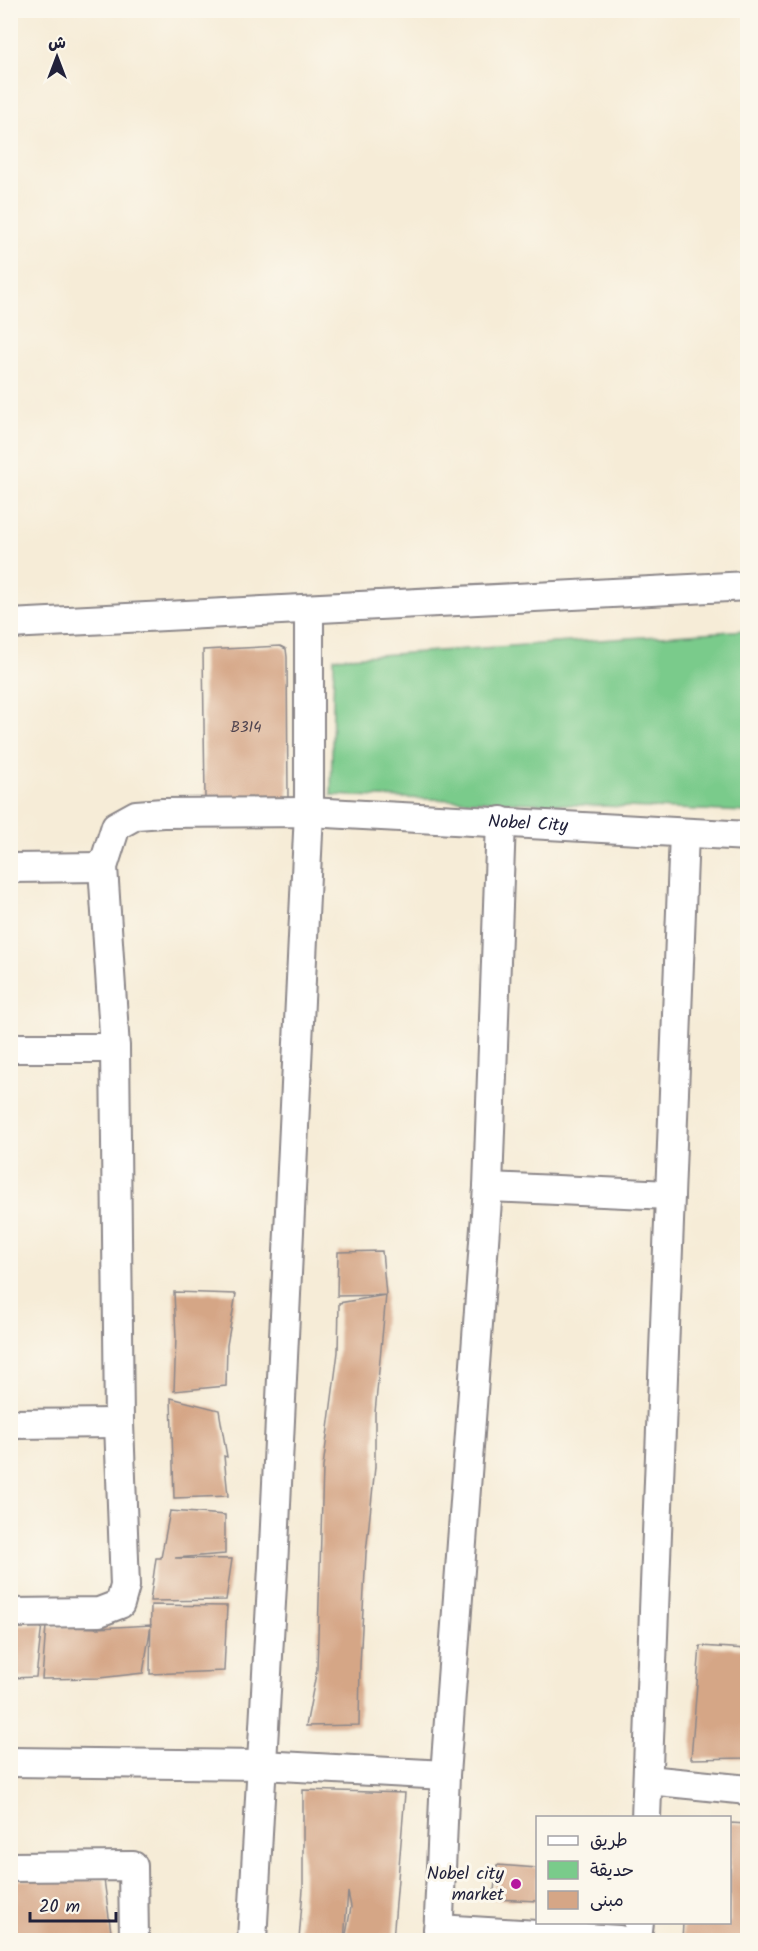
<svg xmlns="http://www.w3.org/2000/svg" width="758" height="1951" font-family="Kalam,'Playpen Sans Arabic',sans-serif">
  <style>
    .green { fill: #7acb8b; stroke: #4e7663; stroke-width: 1.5 }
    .building { fill: #d5a686 }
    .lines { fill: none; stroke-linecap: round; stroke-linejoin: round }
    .minor-casing { stroke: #8c8789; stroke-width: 32 }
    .minor { stroke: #fff; stroke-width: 28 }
    .poi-dot { fill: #b5179e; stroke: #fbf7ec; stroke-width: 2 }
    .labels { text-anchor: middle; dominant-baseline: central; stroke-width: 6; stroke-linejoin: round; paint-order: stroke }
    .number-label { font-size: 15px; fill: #4f434e }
    .street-label { font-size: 18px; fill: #22223b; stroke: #fbf7ec }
    .poi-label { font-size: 18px; fill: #22223b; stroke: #fbf7ec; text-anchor: end }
  </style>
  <rect width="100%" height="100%" fill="#fbf7ec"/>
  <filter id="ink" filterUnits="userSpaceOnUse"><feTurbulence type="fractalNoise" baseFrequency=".0167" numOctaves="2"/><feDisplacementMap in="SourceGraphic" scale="12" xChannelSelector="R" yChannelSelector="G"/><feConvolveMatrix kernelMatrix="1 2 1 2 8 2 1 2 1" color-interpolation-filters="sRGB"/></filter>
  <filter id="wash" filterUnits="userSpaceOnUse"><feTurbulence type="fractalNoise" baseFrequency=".008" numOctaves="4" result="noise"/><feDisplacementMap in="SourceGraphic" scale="24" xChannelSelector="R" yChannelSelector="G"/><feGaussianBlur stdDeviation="1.35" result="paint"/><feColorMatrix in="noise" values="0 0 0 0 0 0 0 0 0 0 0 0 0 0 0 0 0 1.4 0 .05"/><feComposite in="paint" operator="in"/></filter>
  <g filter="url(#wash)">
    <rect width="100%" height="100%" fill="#f6ecd7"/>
    <path class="green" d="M747,630V812L331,795L334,658Z"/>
    <g id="blocks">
      <path class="building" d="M280,646L286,649L287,657L288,799H205L203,650Z
        M382,1251L386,1295L375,1413V1467L366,1553L360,1665L359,1725L306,1726L317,1669L323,1467L338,1352L339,1303L386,1295L337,1296L338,1252Z
        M174,1292L236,1294L227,1345L226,1386L174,1391L176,1337Z
        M171,1398L219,1410L227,1457L224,1456L228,1496L174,1498Z
        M170,1511L225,1515V1554L175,1558L232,1559L226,1600L150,1601L156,1558H161Z
        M151,1605L227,1606L224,1671L150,1674Z
        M42,1624L36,1677L10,1678V1626Z
        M151,1625L143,1673L99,1678L42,1679L46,1626L98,1628Z
        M700,1646L747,1649V1758L691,1759Z
        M303,1790L405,1793L393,1940H345L351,1907L348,1892L344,1940H299L303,1889Z
        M730,1823L747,1824V1940H682L683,1923L730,1922Z
        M497,1865L537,1868V1901L493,1899Z
        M104,1879L112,1940H10V1880Z"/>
    </g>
  </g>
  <g filter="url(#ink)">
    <use href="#blocks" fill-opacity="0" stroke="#8c8789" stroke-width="1.5"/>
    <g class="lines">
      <g class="minor-casing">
        <g id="minor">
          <path d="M10,624L748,586"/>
          <path d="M10,868L103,867"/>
          <path d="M10,1048H115"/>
          <path d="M488,1187L670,1195"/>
          <path d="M10,1424L119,1423"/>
          <path id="s1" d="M10,1613L99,1612L120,1604L125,1586L119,1423L115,1048L103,867L116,826L136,815L163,813L309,812L748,836"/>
          <path d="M10,1762L262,1765L445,1775"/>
          <path d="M648,1780L748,1790"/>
          <path d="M646,1818L684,833"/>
          <path d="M10,1867L133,1866L134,1940"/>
          <path d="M438,1929L619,1940"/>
          <path d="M252,1940L273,1567L309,812V609"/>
          <path d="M438,1940L445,1775L488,1187L501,821"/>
          <path d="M637,1940L639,1922"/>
        </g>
      </g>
      <use href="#minor" class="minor"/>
    </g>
  </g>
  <circle class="poi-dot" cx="516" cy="1884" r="6"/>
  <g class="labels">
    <g class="number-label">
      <text x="246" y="728">B314</text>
    </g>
    <g class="street-label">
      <text stroke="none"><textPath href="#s1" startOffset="1308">Nobel City</textPath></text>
    </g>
    <g class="poi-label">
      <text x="504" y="1874">Nobel city<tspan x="504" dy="21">market</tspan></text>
    </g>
  </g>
  <rect width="758" height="1951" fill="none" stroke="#fbf7ec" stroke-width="36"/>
  <rect x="536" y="1816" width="195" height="108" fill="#fbf7ec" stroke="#a4a2a5" stroke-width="1.5"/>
  <rect x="548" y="1836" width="30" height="9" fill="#ffffff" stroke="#a4a2a5" stroke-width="1.5"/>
  <text x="590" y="1846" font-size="18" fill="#22223b">طريق</text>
  <rect x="548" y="1861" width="30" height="18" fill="#7acb8b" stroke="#a4a2a5" stroke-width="1.5"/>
  <text x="590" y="1876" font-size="18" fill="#22223b">حديقة</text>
  <rect x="548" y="1891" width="30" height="18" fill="#d5a686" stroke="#a4a2a5" stroke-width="1.5"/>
  <text x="590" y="1906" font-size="18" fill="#22223b">مبنى</text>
  <g transform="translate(57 57)" stroke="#fbf7ec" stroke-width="4.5" paint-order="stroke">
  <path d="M0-4.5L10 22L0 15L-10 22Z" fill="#22223b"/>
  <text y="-9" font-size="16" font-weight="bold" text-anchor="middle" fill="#22223b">ش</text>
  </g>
  <path d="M30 1912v9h86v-9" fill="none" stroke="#22223b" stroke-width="3"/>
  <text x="39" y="1912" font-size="18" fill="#22223b" stroke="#fbf7ec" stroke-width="4.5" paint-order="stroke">20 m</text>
</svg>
